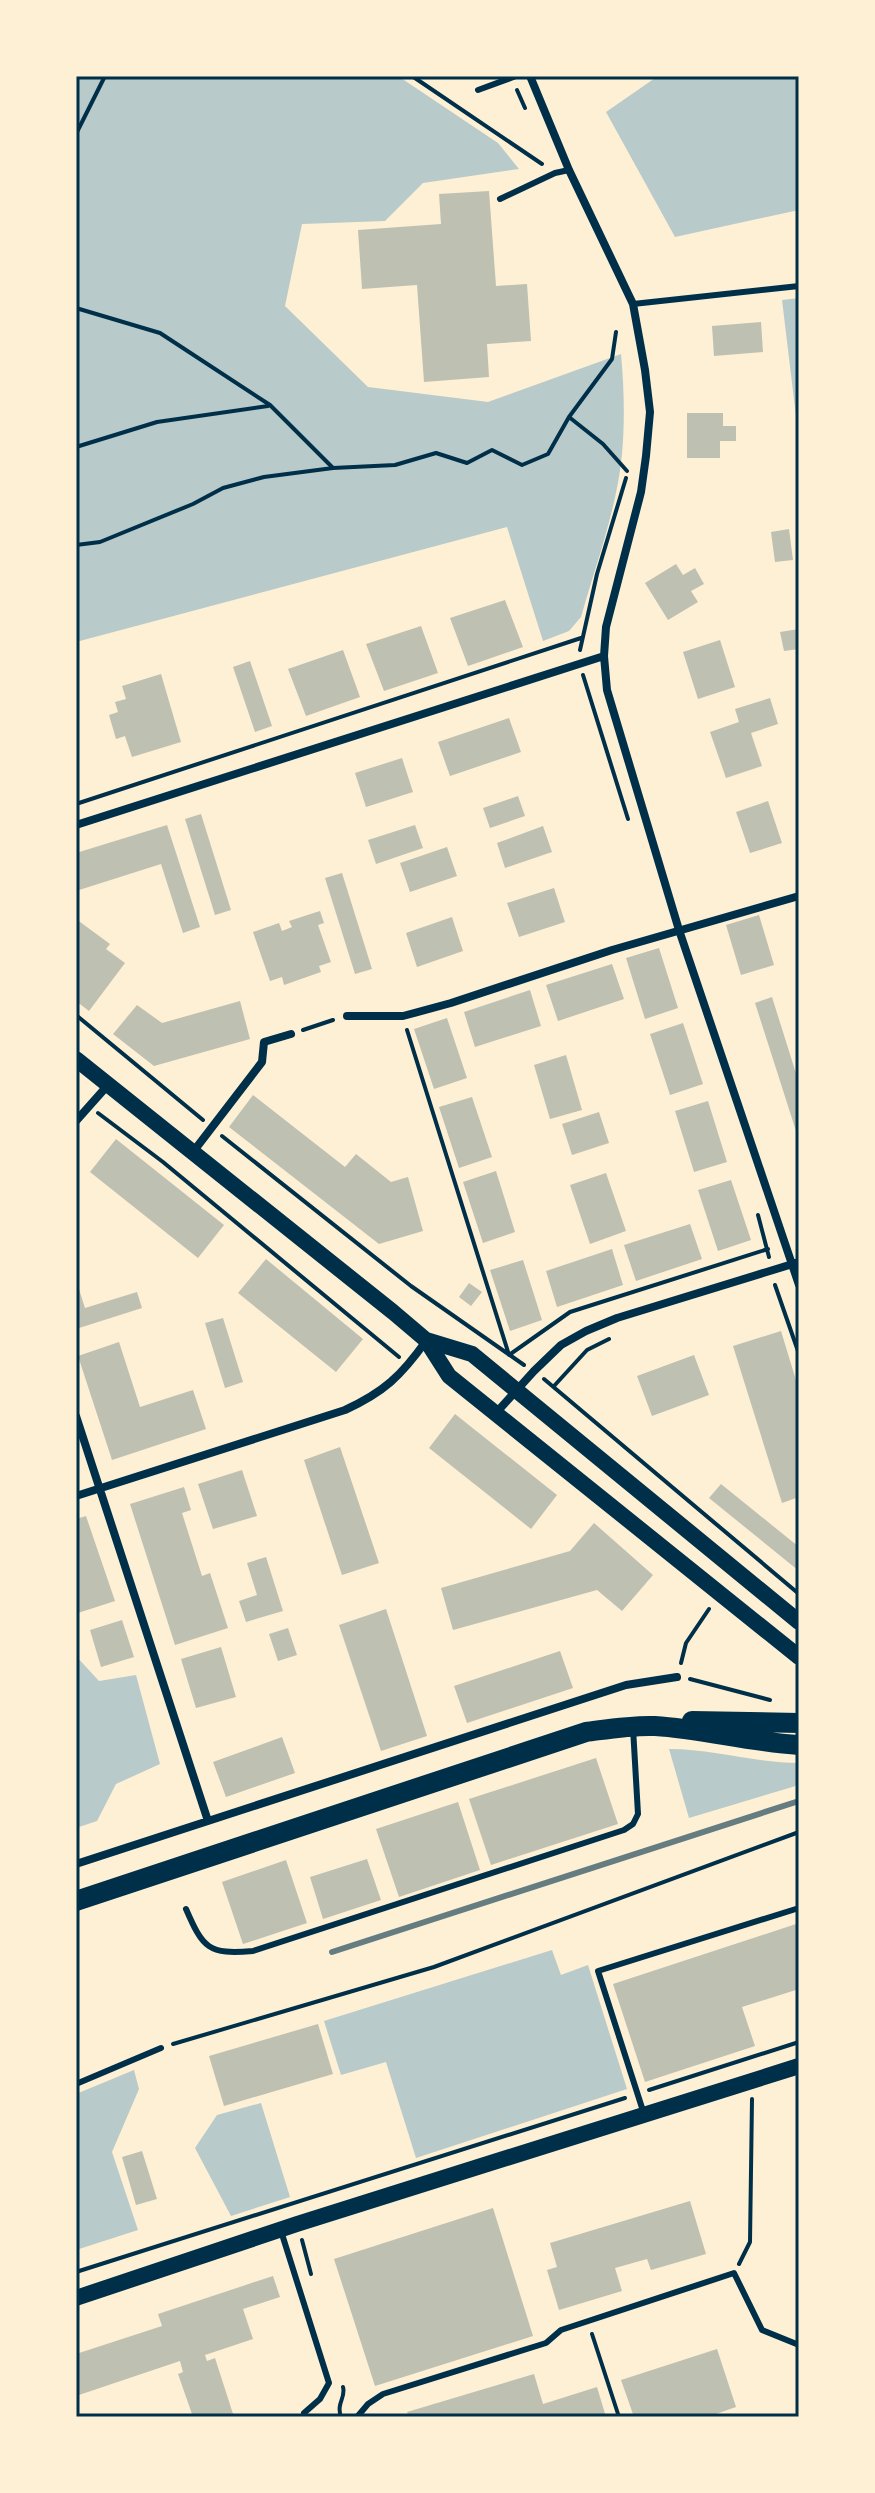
<svg xmlns="http://www.w3.org/2000/svg" width="875" height="2493" font-family="'Fira Sans Condensed',sans-serif">
  <style>
    .green { fill: #b9caca }
    .building { fill: #bec0b2 }
    .lines { fill: none; stroke-linecap: round; stroke-linejoin: round }
    .path { stroke: #003049; stroke-width: 4 }
    .service { stroke: #003049; stroke-width: 6 }
    .minor { stroke: #003049; stroke-width: 8 }
    .secondary { stroke: #003049; stroke-width: 16 }
    .trunk { stroke: #003049; stroke-width: 20 }
    .rail { stroke: #657d81; stroke-width: 6 }
    .neatline { fill: none; stroke: #003049; stroke-width: 3 }
  </style>
  <rect width="100%" height="100%" fill="#fdf0d5"/>
  <path class="green" d="M76,76H398L498,143L519,169L423,183L385,221L302,224L285,306L368,387L488,402L621,354C624,387 625,420 622,454C617,508 596,564 581,617L569,631L543,641L507,527L76,642Z
    M658,76H799V210L675,237L606,112Z
    M799,298V441L782,300Z
    M76,1656L99,1681L136,1675L160,1764L116,1784L97,1821L76,1828Z
    M669,1749C713,1749 755,1763 799,1763V1785L689,1818Z
    M552,1950L561,1975L588,1965L627,2089L416,2158L386,2062L341,2075L324,2021Z
    M134,2070L139,2089L112,2152L138,2230L76,2250V2094Z
    M261,2103L290,2197L231,2216L195,2148L217,2115Z"/>
  <path class="building" d="M489,191L496,286L527,284L531,341L487,344L489,377L424,382L417,285L362,289L358,230L441,224L439,194Z
    M761,322L763,352L714,356L712,326Z
    M687,413H723V426H736V441H720V458H687Z
    M789,529L793,560L775,562L771,532Z
    M676,564L683,575L695,568L704,584L691,591L698,602L668,620L645,583Z
    M505,600L523,647L468,666L450,618Z
    M421,626L438,673L384,691L366,644Z
    M799,629V649L784,651L780,632Z
    M720,640L735,687L698,699L683,652Z
    M343,650L360,697L306,716L288,669Z
    M250,661L272,726L255,732L233,667Z
    M161,674L181,742L132,757L125,736L116,739L109,715L118,712L115,702L126,699L122,686Z
    M770,698L778,724L751,733L762,766L726,778L710,732L739,722L735,709Z
    M509,718L521,752L450,776L438,742Z
    M402,758L413,792L366,807L355,773Z
    M518,796L525,816L490,828L483,808Z
    M768,801L782,843L750,853L736,812Z
    M201,814L231,910L215,915L185,819Z
    M167,825L200,927L183,933L161,864L76,891V853Z
    M415,825L423,848L376,864L368,840Z
    M543,826L552,852L505,868L497,843Z
    M447,847L457,876L410,892L400,863Z
    M342,873L372,969L355,974L325,878Z
    M554,888L565,922L519,937L507,903Z
    M320,911L324,923L318,925L331,962L319,966L321,972L284,985L282,977L270,981L253,932L279,923L282,931L292,927L289,921Z
    M759,915L774,965L741,975L726,925Z
    M452,917L463,951L417,967L406,933Z
    M76,919L110,944L106,949L125,963L89,1011L76,1001Z
    M659,948L678,1008L645,1019L626,958Z
    M612,964L624,999L558,1021L546,985Z
    M530,990L541,1026L475,1047L464,1012Z
    M772,997L799,1083V1130L796,1131L755,1003Z
    M240,1001L250,1039L154,1066L113,1034L137,1005L162,1023Z
    M447,1018L467,1078L434,1089L414,1029Z
    M683,1023L703,1084L670,1095L650,1034Z
    M566,1055L582,1110L550,1119L534,1065Z
    M253,1095L345,1167L356,1154L391,1182L408,1177L423,1231L379,1244L229,1127Z
    M472,1097L492,1157L459,1168L439,1107Z
    M708,1101L727,1162L694,1172L675,1111Z
    M599,1112L609,1143L572,1155L562,1124Z
    M116,1139L224,1225L198,1258L90,1172Z
    M496,1171L515,1232L483,1243L463,1182Z
    M606,1173L626,1231L590,1244L570,1185Z
    M731,1180L751,1240L718,1251L698,1190Z
    M690,1224L702,1259L636,1281L624,1245Z
    M612,1249L623,1285L557,1307L546,1271Z
    M266,1259L363,1339L336,1372L238,1293Z
    M523,1260L542,1320L510,1331L490,1270Z
    M76,1280L85,1308L137,1292L142,1308L76,1329Z
    M469,1283L482,1292L471,1306L459,1297Z
    M223,1318L243,1382L225,1388L205,1323Z
    M781,1331L799,1390V1497L782,1503L733,1346Z
    M119,1342L140,1407L193,1390L206,1429L112,1460L78,1356Z
    M694,1355L709,1395L652,1416L637,1376Z
    M455,1414L557,1495L531,1529L429,1448Z
    M340,1447L379,1563L342,1575L304,1460Z
    M242,1470L257,1516L213,1529L198,1484Z
    M721,1484L799,1547V1571L709,1498Z
    M184,1487L191,1510L182,1513L202,1576L210,1573L228,1628L175,1645L130,1504Z
    M86,1516L115,1601L78,1613L76,1605V1519Z
    M594,1523L653,1575L622,1611L597,1590L453,1630L441,1588L570,1551Z
    M266,1557L283,1611L246,1622L239,1601L257,1595L247,1563Z
    M386,1609L427,1736L381,1751L339,1625Z
    M122,1620L134,1657L101,1667L90,1630Z
    M288,1628L297,1655L278,1661L269,1634Z
    M221,1647L236,1697L196,1708L181,1659Z
    M560,1651L573,1688L467,1723L454,1686Z
    M282,1737L295,1773L226,1797L213,1762Z
    M596,1758L618,1824L491,1865L469,1799Z
    M458,1802L480,1870L399,1897L376,1829Z
    M367,1859L381,1900L323,1919L310,1877Z
    M286,1860L307,1923L243,1944L222,1882Z
    M799,1923V1989L742,2007L755,2046L645,2082L613,1984Z
    M318,2024L333,2074L224,2106L209,2056Z
    M142,2151L157,2199L136,2205L122,2157Z
    M690,2201L706,2254L651,2270L647,2259L615,2268L622,2291L559,2310L547,2270L557,2267L550,2243Z
    M493,2208L533,2336L375,2386L334,2259Z
    M273,2276L280,2297L243,2309L253,2339L205,2355L207,2361L215,2358L234,2417H193L178,2374L183,2372L180,2361L76,2396V2354L162,2326L158,2314Z
    M717,2349L736,2407L713,2415L714,2417H634L621,2380Z
    M534,2374L543,2404L597,2387L606,2417H409L407,2412Z"/>
  <g class="lines">
    <path class="path" d="M412,76L542,164
      M517,90L525,108
      M76,134L105,76
      M76,308L160,333L270,405L333,468
      M569,417L603,444L627,471
      M76,447L157,422L268,406
      M76,545L100,542L193,504L223,488L264,477L333,468L395,465L436,453L467,463L492,450L522,465L548,454L569,417L612,359L616,332
      M580,650L597,574L626,478
      M583,675L628,819
      M76,804L581,638
      M76,1015L203,1120
      M303,1030L333,1020
      M407,1030L509,1355L570,1312L768,1249
      M98,1113L163,1162L399,1357
      M222,1136L411,1286L524,1365
      M758,1215L769,1257
      M775,1285L799,1354
      M544,1379L799,1594
      M554,1386L587,1350L609,1339
      M681,1663L686,1643L709,1609
      M690,1679L770,1700
      M173,2044L434,1967L799,1832
      M649,2090L799,2042
      M302,2240L311,2274
      M739,2264L750,2242L752,2099
      M76,2272L625,2098
      M592,2334L619,2417
      M341,2417C336,2403 346,2398 343,2387"/>
    <path class="service" d="M478,90L516,76
      M500,199L555,173L569,170
      M633,304L799,286
      M186,1909C203,1948 208,1955 253,1951L624,1830L633,1824L638,1814L633,1728
      M76,2084L161,2048
      M644,2114L598,1971L799,1908
      M281,2231L329,2383L320,2399L304,2413
      M357,2417L368,2404L383,2394L546,2343L561,2330L734,2273L762,2330L799,2345"/>
    <path class="minor" d="M530,76L569,170L633,304L645,370L650,412L646,456L641,492L606,627L604,656L607,690L679,930L799,1285
      M76,825L604,656
      M347,1016H403L451,1003L612,950L799,896
      M76,1121L108,1085
      M193,1152L262,1062L264,1042L291,1034
      M496,1413L534,1371L561,1345L586,1331L617,1318L799,1262
      M76,1416L208,1821
      M76,1496L345,1410C384,1392 401,1376 426,1341
      M76,1864L626,1685L677,1677"/>
    <path class="secondary" d="M76,1059L393,1312L426,1340L449,1376L799,1657
      M426,1340L472,1354L799,1622
      M76,2298L297,2224L799,2066"/>
    <path class="trunk" d="M692,1721L799,1723
      M76,1901L586,1732C609,1729 632,1725 655,1726C703,1729 750,1742 799,1745"/>
    <path class="rail" d="M332,1952L799,1801"/>
  </g>
  <rect width="875" height="2493" fill="none" stroke="#fdf0d5" stroke-width="156"/>
  <rect x="78" y="78" width="719" height="2337" class="neatline"/>
</svg>
